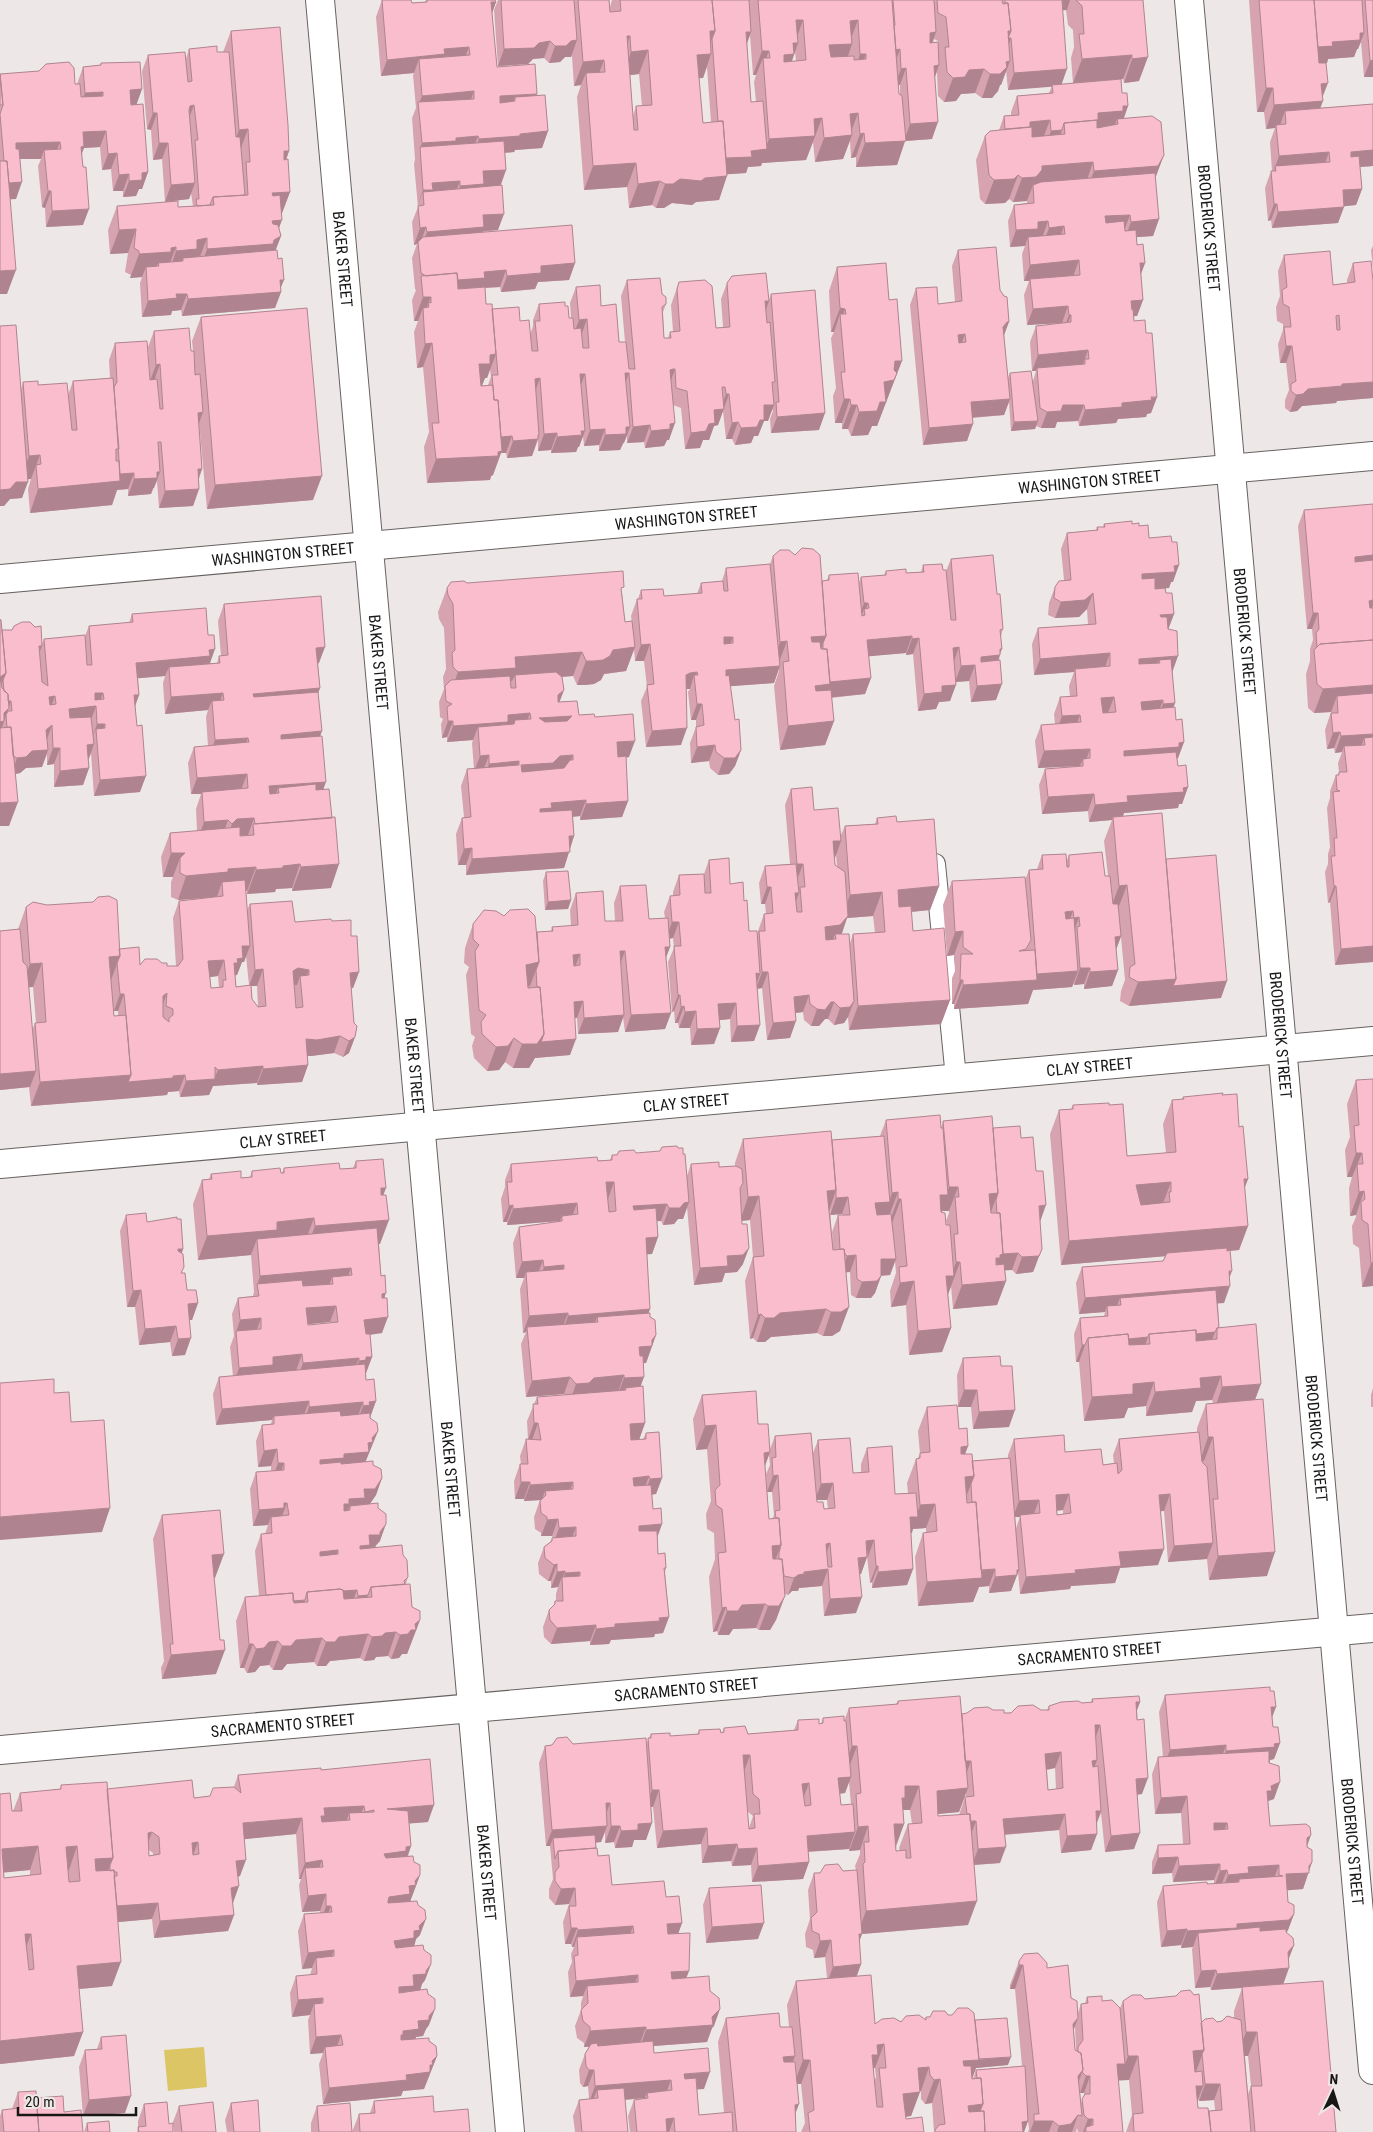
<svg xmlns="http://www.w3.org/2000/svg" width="1373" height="2132" font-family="'Roboto Condensed',sans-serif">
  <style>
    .green { fill: #dbc565 }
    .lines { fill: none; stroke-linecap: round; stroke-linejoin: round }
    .service-casing { stroke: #676261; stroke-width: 22 }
    .minor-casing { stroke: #676261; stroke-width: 30 }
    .service { stroke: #fff; stroke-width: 20 }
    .minor { stroke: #fff; stroke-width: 28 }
    .wall { fill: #d7a3b1; fill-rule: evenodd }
    .shaded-wall { fill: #af8490 }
    .building { fill: #fabdce; stroke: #af8490; fill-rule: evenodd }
    .labels { text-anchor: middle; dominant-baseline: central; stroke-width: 4; stroke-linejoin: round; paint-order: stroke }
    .street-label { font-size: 16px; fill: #181716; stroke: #ede8e7 }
  </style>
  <rect width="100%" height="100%" fill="#ede8e7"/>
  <path class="green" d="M204,2047L207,2087L168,2091L164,2050Z"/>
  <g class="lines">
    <g class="service-casing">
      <path id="service" d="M935,864L956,1078"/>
    </g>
    <g class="minor-casing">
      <g id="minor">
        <path id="s1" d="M320,0L510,2132"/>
        <path id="s2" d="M1189,0L1373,2070"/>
        <path id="s3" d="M0,579L1373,456"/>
        <path id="s4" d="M0,1164L1373,1041"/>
        <path id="s5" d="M0,1750L1373,1628"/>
      </g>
    </g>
    <use href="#service" class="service"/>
    <use href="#minor" class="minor"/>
  </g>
  <path class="wall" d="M382,0L412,3L425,2L426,0H495L496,2L492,13L497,67L537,94L536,96L548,131L542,148L515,150L514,152L505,153L506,170L501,185L498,230L483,232L575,263L569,280L538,282L535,289L501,292L500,287L485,288L486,304L492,309L520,321L530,335L533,326V320L539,304L569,318H571L570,303L576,287L601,306L619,342H625L621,296L627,280L662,294L666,304L663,312L664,338H668L670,332L673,331L671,305L679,282L716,328L723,327L721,299L727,283L769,300L771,294L819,430L771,433L770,419L773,411L772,408L768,421H764L758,436H754L751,443L735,445L732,439H726L723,411L718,425L714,426L709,440H703L700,448L685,449L681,408L673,405L669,440H667L664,446L645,448L644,442L627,443V436L620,450L599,451V445L584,446L583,436L579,447H578L576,452L551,453V450L538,451V440L532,456L507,458L506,453H501L493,475L491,476L490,480L427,483L424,447L429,432L423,367L417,368L414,332L418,321H414L412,300L416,290L415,289L412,258L417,244L414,245L412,222L418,207L414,164L415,159L412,118L416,108L413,75L414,73L381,76L376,17ZM490,369L491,377L488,385L482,386L485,378H487Z
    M498,0H609L610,7L612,0H1143L1139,81L1124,83L1123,79L1073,83L1071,58L1074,47L1073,30L1068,25L1066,10H1062V84L1122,93L1128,106L1124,118L1155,179L1159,219L1153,236L1137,237V245L1145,263L1141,274L1143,300L1137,316H1134V321L1146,333L1157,397L1151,413L1147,414L1146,417L1118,419L1116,423L1079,426L1078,421L1057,422L1055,428H1041L1036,426L1035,429L1011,431L1009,402L1004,415L972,418L967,441L923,445L910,305L916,288L938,304L955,302L952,266L958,250L1004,335L1008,378L1010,373L1033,381L1036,371H1032L1030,342L1036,326L1062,323L1027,325L1024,295L1029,281H1024L1022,254L1025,246L1010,247L1008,221L1014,205L1027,203V201L1013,202L1009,199L1005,203L985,204L980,199L976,160L985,136L999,130L1004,116L1011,115V112L1017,96L1049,93L1052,86L1008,90L1006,70L1001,85H1000L998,91L992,98H982L975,93L961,94L956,101L944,102L938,96L937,72L935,77L932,139L905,141L897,165L856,167V157L851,158L850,141L843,159L815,162L813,142L806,160L762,163L761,166L748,167L746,173L727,174L719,200L696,202L692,205L672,203L664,208H656L652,205L629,208L627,187L584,190L577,97L581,85L574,86L572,56L571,57H565L560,62L549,63L544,58L533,59L528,64L498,66L494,10ZM750,35L753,75H756L754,82L756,102H751L747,44ZM934,39L938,41V42L933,43ZM795,51L796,61H791ZM707,67L711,122L703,123L699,78H703ZM639,74L642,106H636L633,116L630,75ZM898,85H900V95L899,94Z
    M1249,0H1373V77H1364L1361,42L1358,49H1357L1354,57L1328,59L1327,63H1320L1322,97L1320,108L1373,104V166L1360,167L1362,189L1356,205L1344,206L1338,223L1272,228L1271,220L1268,221L1265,188L1271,171H1272L1270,142L1275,128L1266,129L1264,112H1257Z
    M231,31L289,151L286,159L290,192L281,215L279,228L281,236L275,250L281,292L275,308L182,316L181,310L172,311L171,315L142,317L140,283L142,277L130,278L131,275L125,272L128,253L110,254L108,230L117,206L178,207L193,206L191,193L189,199L165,202L162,159L153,160L151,130L147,129L142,71L148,55L186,59L189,49L217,52H223Z
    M101,63L142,89L136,104L148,172L142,189H139L136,196L123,197V191H113L111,169L102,170L100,147L84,148L82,153L83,225L46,227L45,208L42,207L38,166L41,159H20L16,199H10L7,294H0V74L77,84L83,67L100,65Z
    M1373,246V269L1371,250Z
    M1284,255L1333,285L1347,283V280L1353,263L1373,281V398L1337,401L1336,403L1302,406L1297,411L1290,412L1285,408V400L1289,390L1286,363H1280L1278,344L1283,330V324L1277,321L1276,307L1280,296L1278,271Z
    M837,267L893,385H892L877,426H872L868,435L851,436L848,429H842V423H835L833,396L836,388L831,338L834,332H831L829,291Z
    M201,317L313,500L207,509L199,422L202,469L199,479V489L193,506L159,508L157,481L151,494L128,496V489L117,490L112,505L30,513L28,489L31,479H28L22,498L10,499L4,506L21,389L23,382L38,385L68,395L73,381L110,378L109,360L115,343L150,380L148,347L154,331L191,351H193L192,341Z
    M1373,504V962L1335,965L1330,902L1328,903L1325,872L1328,864V854L1330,847L1327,808L1330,798V791L1336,775H1338L1339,772L1338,763L1342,752L1335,753L1334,748L1327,749L1325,730L1331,712L1314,713L1308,708L1306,674L1310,661V649L1313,640L1312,629H1307L1298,526L1304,510Z
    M1104,524H1132L1139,526L1149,538L1173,582H1171L1169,588H1166V593L1174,614L1168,629L1175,703L1173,707L1176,720L1184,742L1178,758L1177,759L1178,766L1188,787L1182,804H1179L1178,808L1124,813L1123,816L1166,859L1221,998L1129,1006L1120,1001L1121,991L1125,980L1121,937L1116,949L1118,970L1112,986L1084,989V984L1074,985V983L1072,987L1033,990L1028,1004L954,1009V1004H952V978L955,971L954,955L947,956L943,905L952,881L1025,880L1029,870L1037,869L1042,855L1067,860L1069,855L1105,876H1108L1104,841L1112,820L1089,822L1088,811L1042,814L1039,785L1045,769L1080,767V766L1038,768L1035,741L1041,725L1055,724L1054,714L1060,697H1070L1069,686L1074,672L1034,675L1032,644L1038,628L1088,625L1087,609L1079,617L1055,618L1048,615L1049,603L1055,587L1064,580L1061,549L1067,533L1096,530L1097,527H1103Z
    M773,556L822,581L827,580L829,575L859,583L861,577L884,575L886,571L906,573L921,572L923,565L946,571L951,559L997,594L1003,629L1001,636L996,700L971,702L969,681L956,682L950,701L939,702L936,709L918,711L913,654L906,655V653L869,656L871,678L865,694L831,698L834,721L825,745L780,750L774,686L779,671V668L774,683L730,686L735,720L741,750L735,766L729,774L718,775L710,768L709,761L691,763L690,743L696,727V720H691L688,692L690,689H686L681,745L646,747L641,701L647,687L644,661H635L634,649L626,671L604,674L601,680L594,684L585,685H577L573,676L562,677L564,690L559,702L579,715L595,717L629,757L626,758L628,801L622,817L580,820V816L573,817L574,836L564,868L466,875V865H458L456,834L462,818L464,817L461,786L467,769H474L472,743L473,740L447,742V737L442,738L441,724L443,719L440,717L439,702L444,689L443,677L446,669L444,628L439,619L438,612L447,588L467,583L622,593L625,622L632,623L631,616L637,599H638L641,590L664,596L697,594L701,583L722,581L726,568L770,564Z
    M224,604L319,663L318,664L320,688L318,693L320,736L331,888L292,891V888L276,889L275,892L247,894V891H246L247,910L250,904L295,922L332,921L351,936L359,972L353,988H351L355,1037L349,1053L343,1057L334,1053L311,1056H307L308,1065L302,1082L257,1085V1083L213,1086L209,1095L180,1097L179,1091L168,1092L167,1095L31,1106L29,1087L0,1090V931L18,929L26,907L119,949L140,965L167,966H176L173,918L179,901L217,897L178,900L171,897V882L173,877H163L161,857L170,833L197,831L196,809L201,794H191L188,763L194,747L208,746L206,717L208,710L165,714L163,683L165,676L138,678L139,695L135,706L140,792L94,796L91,753L88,760L89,768L83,785L54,787V764L47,765V754L42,767L26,768L20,773L15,774L9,826H0V619L2,630L42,644L44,639L85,636L89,626L129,623L132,614L210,663H217L219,656H221L218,621ZM246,956L249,985L236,987L235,975H237L242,962H244ZM218,976L219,988H211L210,977ZM251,986H257L258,1007L252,999ZM29,987H33L36,1023H35L32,1030ZM114,1011H118V1016H114Z
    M791,789L814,810L840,837L845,826L875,824L877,818L897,822L939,886L930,910L911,912L913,931L950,1000L941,1024L849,1030L848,1017L844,1023L834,1025L828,1019H825L819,1026H811L804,1020L803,1012L796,1013L790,1038L767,1040L762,988L757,989L760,1025L754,1041L731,1042L730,1019L719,1020L720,1028L714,1044L691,1045L690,1028H679L678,1023H675L674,1011L672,1012L668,962L674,948L673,938L669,939L670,947L666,957L671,1013L665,1029L625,1032L623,1017L618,1032L578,1034L577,1018H575L570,1055L535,1058L529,1068H513L505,1062L499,1070L487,1071L474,1058L472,1046L475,1037L471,1034L466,975L469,967L464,963L465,948L473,924L504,916L537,932L551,931L552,927L571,926L570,910L576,893L605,921H615L614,903L620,886L649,919L665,918L664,912L670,896H673V892L679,875L704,874L709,860L730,884L744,901L749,931L757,936L758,931L764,914H766L765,904H761L759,883L765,866L790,864L785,805ZM836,854L837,867L835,865L834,858ZM873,916L875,933L853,934L850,943L841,934L842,933L847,918Z
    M546,872L571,900L568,909L545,910L543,881Z
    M1356,1080L1373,1286L1362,1287L1359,1248L1353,1244L1352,1226L1356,1217V1215L1350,1216L1349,1188L1352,1177H1347L1345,1150L1350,1137L1347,1104Z
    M1222,1095L1239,1127L1248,1179L1244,1188L1248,1226L1239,1250L1230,1251L1229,1278L1224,1303H1218L1219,1327L1255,1400L1267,1576L1209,1580L1207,1559L1168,1562L1164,1511H1161L1158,1565L1120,1568L1115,1583L1071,1586L1070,1589L1020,1594L1018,1572L1011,1591L989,1593V1586L979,1587L973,1602L918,1606L915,1557L923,1533H926V1528L913,1529L911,1533L913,1569L907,1585L872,1588V1582L870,1583L867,1557L861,1574H860L856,1613L824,1616L822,1586L799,1588L798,1591H792L788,1595L785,1594L776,1620L770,1630H759L756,1628L733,1629L729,1635H718L717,1631L713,1632L709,1577L715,1559L714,1533L707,1529L706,1514L711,1501L707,1449L696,1450L693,1419L702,1395L758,1424L770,1449L775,1436L813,1453L818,1440L853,1473H861V1464L867,1448L895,1494L908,1493L907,1483L916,1459L918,1458L920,1454L918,1431L927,1407L959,1429L968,1446L965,1454L972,1461L1008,1458V1455L1014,1439L1065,1452L1103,1465L1114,1463L1113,1455L1119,1439L1197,1432V1428L1206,1404L1213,1403L1212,1400L1196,1401L1192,1412L1146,1416V1406L1128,1408L1124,1418L1084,1421L1079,1362H1076L1074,1334L1080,1318L1104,1316L1105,1312L1079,1314L1076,1283L1082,1267L1163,1261L1165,1256L1061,1265L1050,1134L1059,1110L1071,1109L1073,1105H1109L1127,1156L1166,1153L1163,1124L1172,1100L1182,1099L1183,1097ZM769,1455L770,1465L766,1474L767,1492H772L774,1515L772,1519H769L765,1466ZM817,1500H827L828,1509H824L817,1502ZM1063,1510V1514L1057,1515V1511ZM1015,1517H1020L1016,1528Z
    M886,1120L941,1128L943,1121L993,1128L1021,1138L1040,1222L1036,1265L1033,1272L1016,1274L1012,1270H1005L1006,1281L997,1305L953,1309L951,1286L948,1294L951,1328L942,1352L909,1355L906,1305L891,1307L890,1291L896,1273L895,1261L890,1275L881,1276L875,1293L871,1298H856L851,1295L850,1272H846L840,1331L832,1336H823L817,1333L771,1337L765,1342H757L753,1338L750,1339L745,1281L753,1257L750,1220L741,1221L743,1264L737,1272L725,1273L722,1282L694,1285L687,1207L683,1219H678L674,1224L663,1225L661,1221H657L658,1237L652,1254H647L649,1313L656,1335L646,1363H643L641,1387L645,1423L639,1440L643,1439L646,1433L662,1478L656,1494L652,1495L653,1509L662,1524L657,1537L658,1554L666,1568L665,1573L669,1617L663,1633L655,1634L654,1637L611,1640L609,1644L590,1645V1641L551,1644L544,1637L543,1627L549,1610L553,1607L555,1601H556V1594L558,1587L551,1588V1581H548L539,1574L538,1563L544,1547L550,1542L553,1538L552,1536H541V1533L535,1529L534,1517L540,1500L524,1501V1499H515L514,1481L520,1464H521L520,1456L526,1439H528L527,1421L537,1397L565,1395L564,1394L526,1397L521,1344L526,1332L523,1333L520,1289L524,1278H516L513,1243L519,1227L560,1221L507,1225V1222H503L501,1199L505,1187V1180L511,1164L610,1160L612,1155L636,1153L683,1154L687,1176L691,1164L719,1167L735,1166V1163L743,1139L832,1140L880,1136ZM830,1208V1215L842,1214V1215H838L832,1232L833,1250ZM942,1211H949V1213L946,1221L947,1225H946L942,1212Z
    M356,1161L383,1195L380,1244H379L381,1276L385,1298L382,1333L370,1335L372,1357L366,1373V1380L376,1401L370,1416V1418L378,1431L365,1462L373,1465L382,1478L376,1495L370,1504L380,1541L375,1547L403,1555L408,1577L406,1584L412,1607L420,1620L407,1654H402L399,1658L391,1659L388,1656L376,1657L374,1660L364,1661L360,1658L330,1661L326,1666H317L314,1662L287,1664L282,1670H273L269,1665L260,1666L255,1672L247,1673L244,1668H240L236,1621L245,1597L259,1596L255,1551L261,1534H265L268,1525L253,1526L250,1489L256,1472L271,1471V1466L258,1467L256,1441L262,1425L271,1424L272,1420L216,1425L213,1394L219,1377L233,1376L230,1347L234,1336L232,1314L238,1298L253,1296L254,1292L251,1255L198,1260L193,1204L202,1180L209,1179L211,1174L241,1178L250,1177L252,1171L282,1173L284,1168L340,1169L353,1168ZM330,1322V1323L308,1325V1324Z
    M126,1215L147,1222L183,1249L182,1253V1273L187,1290L198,1303L192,1320H189L185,1355L172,1356L170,1342L139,1345L135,1307H127L120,1231Z
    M963,1358L1001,1366L1009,1427L973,1429L971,1407H958L957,1375Z
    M1373,1388V1407H1371V1395Z
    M162,1515L215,1578H214L216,1674L162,1679L161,1668L164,1661L153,1539Z
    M1165,1695L1272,1717L1273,1727L1280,1743L1274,1759L1270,1760L1269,1763L1274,1799L1268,1801L1270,1826L1307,1845L1312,1862L1303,1889L1287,1890L1288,1902L1294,1914L1288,1930L1286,1933L1294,1945L1288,1959L1283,1984L1336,2132H1126L1132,2115L1129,2080H1118L1123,2132H1078L1077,2128L1076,2132H1028L1029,2129L1028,2121L1024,2132H934L932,2103L925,2104L921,2099V2091H920L911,2116L906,2117V2119L924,2132H801L805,2123L801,2084H797L795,2114L796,2132H630L628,2116L634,2100L645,2098L625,2100L628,2132H575L573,2116L579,2100L589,2099L588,2086L583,2087L580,2083L579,2070L585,2054L589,2047H584V2043L577,2038L575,2026L581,2010V2003L583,1996L570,1997L568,1972L572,1962L571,1954L574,1947H572L571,1944H565L563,1922L569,1904L555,1905L549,1898V1889L553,1879L550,1846H546L539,1763L545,1746L573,1744H646L651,1734L670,1736L697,1735L699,1730L721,1733H722L724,1728L748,1734L794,1730L798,1720L819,1724H821L823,1718L844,1721L849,1708L896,1704L898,1701L962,1714L993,1710L1004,1713L1047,1710L1049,1706L1091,1702L1092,1699L1140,1702L1137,1710L1142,1794L1137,1795L1134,1849L1105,1852L1101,1813L1096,1825L1097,1834L1091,1850L1061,1853L1059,1830L1005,1835L1000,1863L974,1865L968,1925L862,1934L859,1942L861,1964L857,1976L875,2024L925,2019L926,2017L948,2015L975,2020L1008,2065L976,2068L972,2079H973L976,2070L1022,2066L1015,1989H1010V1985L1019,1961L1047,1968L1071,1998L1078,2013L1081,2004L1085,2003L1087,1997L1102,2001L1120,2008L1123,2001L1145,1999L1201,2023L1217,2022L1234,2018V2011L1242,1988L1211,1990L1210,1987L1195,1988L1192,1949L1193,1947L1181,1948V1945L1161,1947L1157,1902L1163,1886L1214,1884V1880L1173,1882L1172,1873L1152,1874V1862L1158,1845L1183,1844L1181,1813L1155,1814L1152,1774L1158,1757H1163L1159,1712ZM1055,1768L1056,1789L1048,1790L1047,1770ZM849,1782L851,1805H841L840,1794L845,1793ZM966,1792V1797H965L959,1815L938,1816V1814L959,1812ZM651,1807H653L657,1848L701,1844L702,1863L731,1861L732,1866L751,1865L752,1882L803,1879L809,1862L808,1852L849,1849V1851L860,1850V1854L855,1866L856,1870L814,1873L808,1890L810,1919L805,1934L806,1947L813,1950L814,1958L825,1957L827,1978L796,1981L787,2005L789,2027H780L726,2018L718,2042L724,2113L699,2115L697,2089H704L654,2053V2046L707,2042L712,2028L714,2026L710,1991L686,1978L678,1933L682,1923L666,1897L612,1885L598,1856L596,1848L595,1843L601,1842L605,1832V1843L614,1842L615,1848L632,1847L634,1840H646ZM903,1810H910L912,1824H908L899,1848L900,1851H896V1847L904,1824ZM747,1811L753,1816L749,1828ZM1075,2026L1076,2051L1075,2050L1074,2030ZM1245,2056H1248L1251,2086L1248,2094ZM875,2068L876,2077L874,2082L873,2069ZM1080,2092L1084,2093V2096L1081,2103ZM1198,2099L1199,2101L1214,2100L1215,2110L1209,2111L1198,2108L1197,2102Z
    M321,1770L428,1822L409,1823L411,1846L408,1856L414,1862L420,1875L410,1901L420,1935L416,1939L414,1946L424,1950L431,1964L425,1980L422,1984L420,1990L429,2025L426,2029L423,2036L416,2037V2039L429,2041L437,2056L424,2089L403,2091L401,2096L323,2104L319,2064L323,2053L310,2054L308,2020L310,2015L292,2017L290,1993L296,1976L310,1975L312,1968L302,1969L298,1931L304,1914L320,1913V1911L302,1912L299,1885L301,1879H299L296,1834L244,1839L240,1876L238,1877L233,1903H232L234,1915L228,1931L154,1938L152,1919L118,1922L112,1986L79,1989L83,2032L74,2056L0,2064V1794L12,1811H13L20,1793L60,1789L61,1785L194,1798L210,1796L234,1787L238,1775ZM149,1850L153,1853V1855L149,1856ZM30,1870V1875L4,1878V1872Z
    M709,1888L758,1939L706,1943L703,1905Z
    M101,2037L125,2113L83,2116L79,2067L85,2050L97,2049Z
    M18,2092L36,2098L64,2112L83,2132H0V2116L2,2110L12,2109Z
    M374,2101L434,2112L470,2132H352L359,2114L370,2113Z
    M231,2103L260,2132H227L225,2120Z
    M144,2104L169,2124L173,2132H137L138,2127V2121Z
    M179,2106L216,2132H174L173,2122Z
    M317,2106L352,2132H311V2123Z
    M87,2123L110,2132H84Z"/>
  <path class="shaded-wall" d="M1059,0H1070L1067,10L1055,11Z
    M491,2H496L490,19Z
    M796,20H803L795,43H798L790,67L775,79Z
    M858,20L849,44H852L844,68L821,69L829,45L850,21Z
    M710,31H715L706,54H711L703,78L689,79L697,55Z
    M1008,31H1011V38L1005,55Z
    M746,32H751L745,48Z
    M936,32L930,49V33Z
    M1360,33H1364L1358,49H1357L1354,57L1328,59L1327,63L1308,64L1314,48Z
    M627,36H630L622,60Z
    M577,40L571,57H565L560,62L549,63L555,46L571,41Z
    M550,41L544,58L533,59L528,64L498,66L504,49L539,43Z
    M469,47L463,63L419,59L414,73L381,76L387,60L444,49Z
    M900,49L894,66L892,50Z
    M648,50L639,74L623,76L631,52Z
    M762,51H769L763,66V58L756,75H753Z
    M860,54H866L857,78H852Z
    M1132,55L1123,79L1073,83L1082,59Z
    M1148,57L1139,81L1124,83L1132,59Z
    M604,60L595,84L586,73L581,85L574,86L583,62Z
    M1373,60V77H1364L1370,61Z
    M1010,61L1001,85H1000L998,91L992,98H982L990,74L1006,62Z
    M939,65L933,82L934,66Z
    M906,68L900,85H895L901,69Z
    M984,69L975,93L961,94L956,101L944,102L953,78L969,70Z
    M1067,69L1061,86L1008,90L1014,73Z
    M1328,83L1321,101H1323L1314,125L1285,111L1279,128L1276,125L1275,128L1266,129L1274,105L1321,84Z
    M1266,88H1273L1264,112H1257Z
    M142,89L136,106H124L130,90Z
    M474,91L468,108L418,106L422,96Z
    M103,92L97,108L79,109L85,93Z
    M537,94L531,110L515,101V97L510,112L494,113L500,96Z
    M194,105L188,121L190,106Z
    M1123,106H1128L1122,123H1117V119L1114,128L1076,145L1098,113Z
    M153,113H157L151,130L147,129Z
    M858,113L850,135H852L843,159L815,162L824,138L850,114Z
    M822,118L806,160L762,163L761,166L748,167L746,173L717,175L723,159L751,151L765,149L769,139L814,119Z
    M1050,120L1044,136L1030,138V122Z
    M938,122L932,139L905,141L897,165L856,167L865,143L904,141L910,124Z
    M248,129L239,153L230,154L239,130Z
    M1062,130L1056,147H1045L1051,131Z
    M106,131L100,147L84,148L78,163L83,132Z
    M548,131L542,148L515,150L514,152L473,155L479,139Z
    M864,133L856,157L851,158L860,134Z
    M478,136L472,152L420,148L422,143L456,138Z
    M60,142L54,158L44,150L41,159H10L16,143Z
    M159,143H168L162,159L153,160Z
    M1373,150V166L1345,168L1351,152Z
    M284,151H289L281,175Z
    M1329,152L1323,169L1276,171L1275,166L1273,173L1279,156Z
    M117,153L111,169L102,170L108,154Z
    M1164,155L1155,179L1085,195L1094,171Z
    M1093,162L1085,186L1033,185L1027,201L1013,202L1022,178L1042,166Z
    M636,163L627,187L584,190L593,166Z
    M506,170L500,186L454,203L460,186L483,171Z
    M148,172L142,189H139L136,196L123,197L129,181L142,173Z
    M129,174L123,191H113L119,175Z
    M1018,175L1009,199L1005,203L985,204L994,180Z
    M727,176L719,200L696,202L692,205L672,203L664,208H656L665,184L680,179Z
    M460,181L454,197L424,205L423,192L417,207L423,190L432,183Z
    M660,181L652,205L629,208L638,184Z
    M22,182L16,199L0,200L5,183Z
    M195,183L189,199L165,202L171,185Z
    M1362,189L1356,205L1337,207L1343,190Z
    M48,191H51L45,208L42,207Z
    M290,192L281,216L264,217L272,193Z
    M1274,204H1277L1271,220L1268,221Z
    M1344,207L1338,223L1272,228L1278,212Z
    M89,209L83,225L46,227L52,211Z
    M504,214L498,230L483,231L478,244L421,249L427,232L483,215Z
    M1130,215L1124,231L1099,233L1105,216Z
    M1159,219L1153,236L1125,238L1131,222Z
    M282,220L275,239L281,236L272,260L199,273L207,249L272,221Z
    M1048,221L1042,238L1028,237L1025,246L1010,247L1016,230L1038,222Z
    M1064,226L1058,243L1043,244L1049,228Z
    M426,227L420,244L418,242L417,244L414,245L420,228Z
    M136,229L128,253L110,254L119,230Z
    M207,238L198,262L183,261V258L177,274L168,275L176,251L197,240Z
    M176,247L167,271L159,266L158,263L153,276L146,267L142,277L130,278L139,254Z
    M1079,260L1073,277L1030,279L1029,281H1024L1030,265Z
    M575,263L569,280L538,282L535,289L501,292L507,276L541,266Z
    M1140,263H1145L1139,279Z
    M16,270L7,294H0V271Z
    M506,270L500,287L481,288L431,298L437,282L484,272Z
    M280,280H284L279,292H281L275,308L182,316L188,299Z
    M176,294H187L181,310L172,311L171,315L142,317L148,301Z
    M423,297H431L423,316V308L418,321H414Z
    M1143,300L1137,316L1125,317L1131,301Z
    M765,301H769L763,318Z
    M1068,306L1062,323L1027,325L1033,309Z
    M840,308L845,309L841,321L840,314L834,332H831Z
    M1069,315H1071L1065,331H1063Z
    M587,319L581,336H573L579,320Z
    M1007,322H1009L1003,338V327Z
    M965,334L959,351L958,335Z
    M432,343L423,367L417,368L425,344Z
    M1286,346H1292L1286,363H1280Z
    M1088,350L1082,367L1037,368L1036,371H1032L1038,355Z
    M496,354L487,378H485L481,388H470L479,364L490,355Z
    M895,361H902L877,426H872L868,435L851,436L859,412L884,382Z
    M160,364L154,381H150L156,365Z
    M675,369L669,386L670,370Z
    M625,373H629L623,389Z
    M580,374H585L579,390Z
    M540,378L534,395L535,379Z
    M1373,382V398L1337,401L1336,403L1302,406L1297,411L1290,412L1296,395L1308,389L1342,384Z
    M726,394H729L718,425L714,426L709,440H703L700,448L685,449L691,433L714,410L720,409Z
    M1157,397L1151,413L1147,414L1146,417L1118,419L1116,423L1079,426L1085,410Z
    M844,399H850L842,423H835Z
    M1010,399L1004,415L965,418L971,402Z
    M764,405H774L768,421H764L758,436H754L751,443L735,445L741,428Z
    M851,405H857L848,429H842Z
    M1063,405H1084L1078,421L1057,422L1055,428H1041L1047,412Z
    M203,412L197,429L198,413Z
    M825,413L819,430L771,433L777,417Z
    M1038,421L1035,429L1011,431L1014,422Z
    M738,422L732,439H726L732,423Z
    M675,423L669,440H667L664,446L645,448L651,431L670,424Z
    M973,424L967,441L923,445L929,428Z
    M650,425L644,442L627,443L633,427Z
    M626,427H630L624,443H623L620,450L599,451L605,435Z
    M605,429L599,445L584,446L590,430Z
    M581,431H585L579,447H578L576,452L551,453L557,437Z
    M557,433L551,450L538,451L544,434Z
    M538,435H539L532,456L507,458L513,441Z
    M512,436L506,453H501L493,475L491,476L490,480L427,483L436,459L497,438Z
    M40,455L31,479L20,480L29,456Z
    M198,469H202L196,485Z
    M157,472H160L154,488H153L151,494L128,496L134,479Z
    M134,473L128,489L117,490L112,505L30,513L38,489L120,474Z
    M322,476L313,500L207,509L215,485Z
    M16,482H28L22,498L10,499L4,506H0V490Z
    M199,489L193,506L159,508L165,491Z
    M1373,555V571L1349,573L1355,557Z
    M1179,565L1173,582H1171L1169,588L1136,591L1142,574Z
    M1093,593L1087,609L1079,617L1055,618L1061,602Z
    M1373,600V605L1369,617V601Z
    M864,603H868L865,612L864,609L860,620H858Z
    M1313,613H1318L1312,629H1307Z
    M1174,614L1168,630L1154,631L1160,615Z
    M826,636L817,660L802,661L811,637Z
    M912,636L906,653L861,657L867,640Z
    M724,637H733L727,653L718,654Z
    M919,638L913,654L906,655L912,639Z
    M787,641L778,665L772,666L780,642Z
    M650,644L644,661H635L641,645Z
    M39,646H42L36,662Z
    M325,647L319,663L310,664L316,648Z
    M635,647L626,671L604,674L601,680L594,684L585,685H577L586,661L613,650Z
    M959,647L953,664V648Z
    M215,649L209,666L169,667L165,676L130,679L136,663Z
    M1000,649H1002L999,656L1000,655L994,672L975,674L981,657Z
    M582,652L573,676L515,680V675L512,681H511L507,692L449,696L458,672L515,657Z
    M1110,653L1104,670L1075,669L1074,672L1034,675L1040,659Z
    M1178,656L1172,673L1160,663L1159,660L1154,674L1133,676L1139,659Z
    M975,665L969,681L955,682L961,666Z
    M780,666L774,683L720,687L726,670Z
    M697,672L695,679L694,675L690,689H684L686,675L690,673Z
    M6,673L0,688V677Z
    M871,678L865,694L825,698L807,710L815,686L826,682Z
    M1002,684L996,700L971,702L977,686Z
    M956,685L950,701L939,702L936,709L918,711L924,694L942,686Z
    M1373,685V704L1337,696L1331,712L1314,713L1323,689Z
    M320,688L314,704L247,710L253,694Z
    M564,690L558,706V695Z
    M95,693H103L97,709L96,706L90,723L63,726L69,709Z
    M223,693L217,710L212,701L208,710L165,714L171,697Z
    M134,695H139L133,712Z
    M55,696L49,713V697Z
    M1114,697L1108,713L1095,714L1101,698Z
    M1163,700L1157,717L1135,719L1141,702Z
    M5,701H11L0,733V722Z
    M1175,703L1169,720L1157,721L1163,704Z
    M697,704H702L696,720H691Z
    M530,713L524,730L478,727L473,740L447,742L453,726L508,715Z
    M1080,715L1074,731L1056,733L1062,716Z
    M572,716L566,732L533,734L539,718Z
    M448,721H453L447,737L442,738Z
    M834,721L825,745L780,750L788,726Z
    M97,724H105L99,741L96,729L91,741Z
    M52,725L46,742V730Z
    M687,728L681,745L646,747L652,731Z
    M322,731L316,748L275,752L281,735Z
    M1340,732L1334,748L1327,749L1333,733Z
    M1373,734V749L1365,745L1364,738L1360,751L1344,746L1342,752L1335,753L1341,736Z
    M248,738L242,754L209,756L215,740Z
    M635,741L629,757L611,759L617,742Z
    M1184,742L1178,758L1118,768L1124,751Z
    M94,744L88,761L87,745Z
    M715,745L709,761L691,763L697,747Z
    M53,748H60L54,764L47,765Z
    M1090,749L1084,766L1083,759L1080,766L1038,768L1044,751Z
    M48,750L42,767L26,768L20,773L11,775L17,758L32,751Z
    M741,750L735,766L729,774L718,775L724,758Z
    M489,755L483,771L474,772L480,756Z
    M573,755L567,771L515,782L521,765L560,756Z
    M519,761L513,777L483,780L489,764Z
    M89,768L83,785L54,787L60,771Z
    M247,774L241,790L202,792L201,794H191L197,778Z
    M146,776L140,792L94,796L100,780Z
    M326,782L320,798L279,793L278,788L273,802L263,803L269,786Z
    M1188,787L1182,804H1179L1178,808L1124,813L1122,819L1113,817L1112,820L1089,822L1095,805L1127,796Z
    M1094,794L1088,811L1042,814L1048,797Z
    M586,800L580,816L548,819L534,826L540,809L551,803Z
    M628,801L622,817L580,820L586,804Z
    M18,802L9,826H0V803Z
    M254,818L248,835L231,836L226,840L232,824L237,819Z
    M228,820L222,837L198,839L204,822Z
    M569,836H574L564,868L466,875L472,859Z
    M833,841H841L835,858H827Z
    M472,848L466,865H458L464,849Z
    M171,853H185L180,858L173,877H163Z
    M300,864L292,888L276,889L275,892L247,894L256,870L283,866Z
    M339,864L331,888L292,891L301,867Z
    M797,864H803L797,880H791Z
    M256,867L247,891L223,893L222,882L217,897L178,900L186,876L228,869Z
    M1127,885L1118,909L1110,910L1119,886Z
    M939,886L930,910L889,914L898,890Z
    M1334,886H1336L1330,902L1328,903Z
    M767,887H771L765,904H761Z
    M882,892L873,916L847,918L842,933L835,941L836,939L835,934L832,942L819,943L825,927L841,919L850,895Z
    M795,893H799L793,909Z
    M571,900L568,909L545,910L548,902Z
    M1073,911L1067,927L1065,912Z
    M1079,917L1073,934L1074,918Z
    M672,922H679L673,938L666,939Z
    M963,931L954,955L947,956L955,932Z
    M1121,936L1115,953V937Z
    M242,946H250L244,962H242L237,975L233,976L234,963Z
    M1373,946V962L1335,965L1341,949Z
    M665,947H670L664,963Z
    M620,951H625L619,967Z
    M580,954L574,970L573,955Z
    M120,956L111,980L109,957Z
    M224,960L218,976L202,978L208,961Z
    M539,962L530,986L518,989L526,965Z
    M42,963L33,987L21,988L30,964Z
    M298,968L309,970L303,986L300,976L297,985H292L293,971Z
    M1080,968H1090L1084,984L1074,985Z
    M263,969L257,986H249L255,970Z
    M1118,970L1112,986L1084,989L1090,972Z
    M1078,971L1072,987L1033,990L1028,1004L954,1009L963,985L1035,980L1037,974Z
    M359,972L353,988L344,989L350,973Z
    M762,972H768L762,988L756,989Z
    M756,973L760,974L754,990Z
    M1176,979L1227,981L1221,998L1129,1006L1138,982Z
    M960,980H963L954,1004H952Z
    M167,993L161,1010L163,996Z
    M120,994H124L118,1011H114Z
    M678,995H680L674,1011L672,1012Z
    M809,995L803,1012L788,1014L794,997Z
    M950,1000L941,1024L849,1030L858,1006Z
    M583,1001L577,1018H568L574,1002Z
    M854,1001L848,1017L844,1023L834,1025L840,1008Z
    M831,1002H834L828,1019H825L819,1026H811L817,1009Z
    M736,1003L730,1019L712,1021L718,1004Z
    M684,1006L678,1023H675L681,1007Z
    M696,1011L690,1028H679L685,1012Z
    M671,1013L665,1029L625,1032L631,1015Z
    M624,1015L618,1032L578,1034L584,1018Z
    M796,1021L790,1038L767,1040L773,1023Z
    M760,1025L754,1041L731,1042L737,1026Z
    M720,1028L714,1044L691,1045L697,1029Z
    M544,1034L576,1039L570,1055L535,1058L529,1068H513L522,1044Z
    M340,1036L334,1053L311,1056H300L306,1039Z
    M355,1037L349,1053L343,1057L349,1041Z
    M514,1038L505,1062L499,1070L487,1071L496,1047Z
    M308,1065L302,1082L257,1085L263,1069Z
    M263,1066L257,1083L213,1086L209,1095L180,1097L186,1081L214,1079L218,1070Z
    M36,1071L30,1087L0,1090V1074Z
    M131,1075L122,1099L31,1106L40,1082Z
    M185,1075L179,1091L168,1092L167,1095L122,1099L128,1082Z
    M1356,1153H1362L1352,1177H1347Z
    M1244,1179H1248L1239,1203Z
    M606,1182H614L608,1199Z
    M1171,1182L1162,1206L1128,1209L1136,1185Z
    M949,1187H958L949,1211H942L940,1219V1195H946Z
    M381,1188H386L377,1212Z
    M836,1190L828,1214L827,1191Z
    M1364,1191L1356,1215L1350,1216L1359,1192Z
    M898,1192L889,1216L869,1219L875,1203L889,1202L892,1193Z
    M998,1193L989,1217V1194Z
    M759,1196L750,1220L740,1221L748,1197Z
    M848,1197L842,1214L830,1215L836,1198Z
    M898,1199H901L892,1223H889Z
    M689,1202L683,1219H678L674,1224L663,1225L669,1208L684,1203Z
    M577,1203L571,1220L562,1216L560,1221L507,1225L513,1209Z
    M667,1204L661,1221L627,1223L633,1206Z
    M513,1205L507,1222H503L509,1206Z
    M1046,1205L1040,1222L1039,1206Z
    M314,1218L305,1242L257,1239L251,1255L198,1260L207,1236L277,1222Z
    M389,1220L380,1244L306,1250L315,1226Z
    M1248,1226L1239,1250L1061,1265L1069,1241Z
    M658,1237L652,1254L640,1255L646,1238Z
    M749,1248L743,1264L737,1272L725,1273L722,1282L694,1285L700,1268Z
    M178,1249H183L177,1266Z
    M1042,1249L1033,1272L1016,1274L1022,1257Z
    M1018,1253L1012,1270L997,1271L996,1258L1000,1254Z
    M856,1255L850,1272L841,1273L847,1256Z
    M881,1259H896L890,1275L875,1276Z
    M543,1260L537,1276L526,1272L524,1278H516L522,1262Z
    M956,1262H960L946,1300V1276H951Z
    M1371,1263H1373V1286L1362,1287Z
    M564,1265L558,1282L538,1284L544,1267Z
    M351,1268L345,1285L333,1284L332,1277L329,1286L258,1292L257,1285L260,1276Z
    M1232,1271L1226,1287L1230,1286L1224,1303L1118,1311L1121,1305L1120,1298L1115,1311L1107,1306L1105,1312L1079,1314L1085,1298Z
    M881,1276L875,1293L871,1298H856L862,1282Z
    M914,1281L906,1305L891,1307L900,1283Z
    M1006,1281L997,1305L953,1309L962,1285Z
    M141,1290L135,1307H127L133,1291Z
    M386,1293L380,1309L382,1294Z
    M198,1303L192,1320H182L188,1304Z
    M336,1306L330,1322L300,1325L306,1308Z
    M849,1307L840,1331L832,1336H823L831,1312Z
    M650,1309L644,1326L598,1322L597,1317L593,1330L562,1333L568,1316Z
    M826,1309L817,1333L771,1337L765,1342H757L765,1318L780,1313Z
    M568,1313L562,1329L527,1327L526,1332L523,1333L529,1316Z
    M761,1314L753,1338L750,1339L758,1315Z
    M388,1317L382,1333L358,1336L364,1320Z
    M261,1318L255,1335L236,1332L240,1320Z
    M176,1326L170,1342L139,1345L145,1329Z
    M951,1328L942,1352L909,1355L918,1331Z
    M1215,1332L1209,1348L1150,1344V1337Z
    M656,1335L646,1363L633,1364L639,1347L652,1340Z
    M1148,1337L1142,1354L1089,1361L1125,1339Z
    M191,1338L185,1355L172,1356L178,1339Z
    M1082,1345H1085L1079,1362H1076Z
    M302,1354L296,1371L233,1385L239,1368L273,1357Z
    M366,1357H372L366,1373L353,1377L359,1361Z
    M359,1358L353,1374L297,1379L303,1363Z
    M624,1375L618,1392L570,1401L576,1384L594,1378Z
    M1221,1376L1212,1400L1196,1401L1192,1412L1146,1416L1155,1392L1200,1378Z
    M570,1377L564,1394L526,1397L532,1381Z
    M644,1377L638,1393L626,1390L625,1388L623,1394H618L624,1378Z
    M1154,1382L1146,1406L1128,1408L1124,1418L1084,1421L1092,1397L1133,1384Z
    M1261,1384L1252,1408L1214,1411L1222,1387Z
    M964,1390H977L971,1407H958Z
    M309,1401L303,1418L274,1416L272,1420L216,1425L222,1409Z
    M376,1401L370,1418L357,1422L363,1406L369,1402Z
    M363,1402L357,1419L303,1424L309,1407Z
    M1015,1410L1009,1427L973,1429L979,1412Z
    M534,1423H538L532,1440H528Z
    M645,1423L639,1440L624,1441L630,1424Z
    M716,1425L707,1449L696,1450L705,1426Z
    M378,1431L363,1468L314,1477L320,1460L344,1454L368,1443Z
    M1208,1437H1213L1204,1461H1200Z
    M968,1446L959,1470L961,1447Z
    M277,1449L271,1466L258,1467L264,1451Z
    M770,1452L761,1476L764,1453Z
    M278,1463H284L278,1480H272Z
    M778,1475L772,1492H767L773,1476Z
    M649,1476L643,1493L627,1494L633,1478Z
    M974,1476L965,1500V1477Z
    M382,1478L376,1495L369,1505L350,1510V1506L346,1515L338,1521L344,1504L349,1499Z
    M662,1478L656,1494L644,1495L650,1479Z
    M521,1482H530L524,1499H515Z
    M573,1482L567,1498L546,1495L545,1491L542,1500L524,1501L530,1485Z
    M833,1483L827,1500H815L821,1484Z
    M1069,1494L1063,1510L1050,1511L1056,1495Z
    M1170,1494L1164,1511L1153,1512L1159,1495Z
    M1039,1500L1033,1516L1020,1515V1517H1013L1019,1501Z
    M284,1503H287L281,1519L271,1517L268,1525L253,1526L259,1510Z
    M935,1504L926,1528L913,1529L912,1533L904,1534L910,1517H916L920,1505Z
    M110,1508L102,1532L0,1540V1517Z
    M558,1519L552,1536H541L547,1520Z
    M386,1524L380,1541L376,1545L374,1551L354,1562L360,1546L369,1535L380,1532Z
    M662,1524L656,1541L633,1543L639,1526Z
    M576,1527L570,1543L553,1545L559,1528Z
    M874,1540L868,1557L866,1541Z
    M830,1543L824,1560L826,1544Z
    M1213,1543L1207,1559L1168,1562L1174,1546Z
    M781,1545L772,1569V1546Z
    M1164,1549L1158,1565L1120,1568L1115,1583L1071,1586L1070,1589L1020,1594L1026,1577L1075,1570L1119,1552Z
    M338,1550L332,1567L314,1568L320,1552Z
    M1275,1552L1267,1576L1209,1580L1218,1556Z
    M224,1554L215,1578L203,1579L212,1555Z
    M867,1557L861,1574H852L858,1558Z
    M557,1564L551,1581H548L554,1565Z
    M876,1566H878L872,1582L870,1583Z
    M828,1569L822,1586L799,1588L798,1591H792L788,1595L794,1578L798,1575L804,1572Z
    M913,1569L907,1585L872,1588L878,1572Z
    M995,1569L989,1586L979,1587L973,1602L918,1606L927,1582L978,1571Z
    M1017,1570H1019L1011,1591L989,1593L995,1577Z
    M565,1571L562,1580V1577L558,1587L551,1588L557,1572Z
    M580,1572L574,1589L562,1582L565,1573Z
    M357,1590L351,1606L337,1591Z
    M368,1595L362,1611L352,1612L358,1596Z
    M785,1596L776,1620L770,1630H759L768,1606Z
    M862,1597L856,1613L824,1616L830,1599Z
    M305,1600L299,1616L267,1603Z
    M765,1604L756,1628L733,1629L729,1635H718L727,1611L742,1605Z
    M726,1607L717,1631L713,1632L722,1608Z
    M669,1617L663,1633L655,1634L654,1637L611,1640L609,1644L590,1645L596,1629L615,1624Z
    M420,1620L407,1654H402L399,1658L391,1659L400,1635Z
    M596,1625L590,1641L551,1644L557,1628Z
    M396,1632L388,1656L376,1657L374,1660L364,1661L372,1637L385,1633Z
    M368,1634L360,1658L330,1661L326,1666H317L326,1642L339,1637Z
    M322,1638L314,1662L287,1664L282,1670H273L282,1646L296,1640Z
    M278,1641L269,1665L260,1666L255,1672L247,1673L256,1649L269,1642Z
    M249,1644H253L244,1668H240Z
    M225,1650L216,1674L162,1679L171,1655Z
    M1136,1702H1140L1134,1718Z
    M1271,1707H1276L1270,1723Z
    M1095,1725H1100L1094,1742Z
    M1280,1743L1274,1759L1270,1760L1269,1764L1220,1767L1226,1751Z
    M1226,1745L1220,1762L1164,1766L1170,1750Z
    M852,1746H857L848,1770H843Z
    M1061,1752L1055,1768L1039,1771L1045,1754Z
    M743,1755H750L744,1772Z
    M1097,1760L1091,1777L1092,1761Z
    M962,1761H971L965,1777Z
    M851,1777L845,1793L832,1794L838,1778Z
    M1148,1778L1142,1794L1130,1795L1136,1779Z
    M1280,1782L1274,1799L1268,1801L1267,1791L1271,1786Z
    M809,1783L803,1799L802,1784Z
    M905,1786H919L910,1810H896Z
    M968,1788L959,1812L928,1815L937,1791Z
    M652,1790H659L653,1807H646Z
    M1187,1796L1181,1813L1155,1814L1161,1798Z
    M606,1803H610L604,1820Z
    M434,1805L428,1822L381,1826L387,1809Z
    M364,1806L358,1822L350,1820L349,1813L346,1823L315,1833L324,1808Z
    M1096,1811H1101L1095,1828Z
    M1065,1814L1059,1830L997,1835L1003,1819Z
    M302,1818L296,1834L237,1840L243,1823Z
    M976,1821L970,1837L967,1822Z
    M652,1823L646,1840H634L632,1847L615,1848L621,1831L638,1824Z
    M1214,1823H1227L1221,1839H1208Z
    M894,1824H904L895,1848Z
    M607,1826L601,1842L554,1846L553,1838L550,1846H546L552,1830Z
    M611,1826H620L614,1842L605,1843Z
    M868,1826L860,1850L849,1851L858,1827Z
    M707,1828L701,1844L657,1848L663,1831Z
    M152,1832L146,1849L148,1833Z
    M855,1832L849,1849L801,1852L807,1836Z
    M1140,1833L1134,1849L1105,1852L1111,1836Z
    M1097,1834L1091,1850L1061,1853L1067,1836Z
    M1311,1835L1305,1852L1307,1838Z
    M198,1842L192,1858V1843Z
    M737,1844L731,1861L702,1863L708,1846Z
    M38,1846L30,1870L0,1873L2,1849Z
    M77,1846L69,1870L58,1871L66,1847Z
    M411,1846L405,1863L378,1870L384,1854Z
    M1006,1847L1000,1863L972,1865L978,1849Z
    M757,1848L751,1865L732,1866L738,1849Z
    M1178,1857L1172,1873L1152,1874L1158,1858Z
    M113,1858L104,1882L87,1883L95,1859Z
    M246,1860L240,1876L230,1878L236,1861Z
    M322,1860L316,1877L305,1868L301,1879H299L305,1863Z
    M809,1862L803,1879L752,1882L758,1866Z
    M1312,1862L1303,1889L1280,1891L1286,1874L1309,1866Z
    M1220,1864L1214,1880L1173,1882L1179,1866Z
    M1279,1865L1273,1881L1239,1882V1879L1235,1890L1222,1891L1228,1875L1248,1867Z
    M1227,1870L1221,1886L1214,1887L1220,1871Z
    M420,1875L410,1902L383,1914L389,1897L409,1886Z
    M239,1886L233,1903L225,1904L231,1888Z
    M575,1888L569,1904L555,1905L561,1889Z
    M326,1894L320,1911L302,1912L308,1896Z
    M977,1901L968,1925L862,1934L856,1950L857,1935L866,1911Z
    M158,1903L152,1919L108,1923L114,1906Z
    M326,1906H331L325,1922L320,1923Z
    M1294,1914L1288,1930L1283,1937L1198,1933L1193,1947L1181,1948L1187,1931L1237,1924Z
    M234,1915L228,1931L154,1938L160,1921Z
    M426,1919L420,1935L416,1939L414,1947L388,1958L394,1941L414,1931Z
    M682,1923L676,1940H661L667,1924Z
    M764,1923L758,1939L706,1943L712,1927Z
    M633,1926L627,1943L577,1937L574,1947H572L578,1930Z
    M571,1928H577L571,1944H565Z
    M1187,1929L1181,1945L1161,1947L1167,1931Z
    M25,1934H31L22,1958Z
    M831,1940L825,1957L814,1958L820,1941Z
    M1294,1945L1288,1961V1952Z
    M334,1950L328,1966L316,1958L312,1968L302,1969L308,1953Z
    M121,1962L112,1986L68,1990L77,1966Z
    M431,1964L425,1980L422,1984L420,1991L393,2004L399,1987L413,1975L426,1971Z
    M861,1964L855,1980L827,1983L833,1967Z
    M1019,1965H1023L1015,1989H1010Z
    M1289,1968L1283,1985L1211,1990L1217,1974Z
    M1216,1970L1210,1987L1195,1988L1201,1971Z
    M689,1971L683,1987L665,1989L671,1972Z
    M638,1975L632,1992L587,1986L583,1996L570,1997L576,1981Z
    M323,1998L317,2014L314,2004L310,2015L292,2017L298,2000Z
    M435,2009L429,2025L426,2029L423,2036L416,2037L413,2045L399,2047L401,2035L403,2031L418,2021L429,2016Z
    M720,2009L714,2026L712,2028L707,2042L640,2047L646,2030L712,2017Z
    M1078,2018L1069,2042L1073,2024Z
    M646,2027L640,2043L584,2047L590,2031Z
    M83,2032L74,2056L0,2064V2041Z
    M1246,2032H1257L1248,2056H1237Z
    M341,2035L335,2052L325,2047L323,2053L310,2054L316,2037Z
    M884,2044L875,2068H873L872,2055L877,2045Z
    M1204,2050L1195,2074L1193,2051Z
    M437,2056L424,2089L403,2091L401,2096L323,2104L329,2088L406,2075L432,2061Z
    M795,2056L786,2080L783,2057Z
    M1128,2056H1138L1129,2080L1111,2081L1117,2064H1125Z
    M1011,2057L1008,2065L976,2068L970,2084L954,2085L963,2061Z
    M803,2060H810L801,2084H794Z
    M929,2067L921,2091L909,2092L918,2068Z
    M589,2070H594L588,2086L583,2087Z
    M1083,2070L1074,2094L1078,2076Z
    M710,2072L704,2089L678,2091L684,2074Z
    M1086,2076H1090L1084,2093H1080Z
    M940,2079L932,2103L925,2104L934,2080Z
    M671,2080L665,2096L647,2093L645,2098L596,2102L598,2098L597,2090L592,2103H589L595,2086Z
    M1205,2084H1220L1214,2100L1199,2101Z
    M1196,2086H1203L1194,2110Z
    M920,2092L911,2116L895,2118L903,2094Z
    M131,2096L125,2113L83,2116L89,2100Z
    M799,2104L790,2128L795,2105Z
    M983,2104L974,2128L960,2130L968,2106Z
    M1078,2115L1072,2132H1057L1059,2126Z
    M674,2118L669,2132H662L666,2119Z
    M1088,2119H1093L1089,2132L1086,2127L1085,2132H1083Z
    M1028,2121L1024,2132H1018L1022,2122Z
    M1034,2121H1053L1049,2132H1030Z"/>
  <path class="building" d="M382,0H411L412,3L427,2V0H495L496,2H491L497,67L535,64L537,94L500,96V103L515,101V97L545,95L548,131L520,134V136L479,139L478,136L456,138V141L422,143L418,102L474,99V91L422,96L419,59L470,55L469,47L444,49L445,54L387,60Z
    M501,0H574L577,40L571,41L566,46H555L550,41L539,43L534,48L504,49Z
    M578,0H609L610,12L621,11L620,0H712L715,31H710L711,54L697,55L703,123L723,121L727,176L705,178L701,181L680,179L673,184H665L660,181L638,184L636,163L593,166L586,73L605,72L604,60L583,62ZM627,36H630L631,52L648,50L652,105L636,106L638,130H634Z
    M712,0H749L751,32H746L751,102L763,101L767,149L751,151L752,157L726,158L723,121H718L712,39L715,31Z
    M758,0H892L899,94L902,96L906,141L865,143L864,133L860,134L858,113L850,114L852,135L824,138L822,118L814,119L815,136L769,139L763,58H770L769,51H762ZM796,20H803L806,60L784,62V55L794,54L793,43H798ZM858,20L860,54H866V59L854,60V56L831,57L829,45L852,44L850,21Z
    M893,0H934L936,32L930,33V43L938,42L939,65L934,66L938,122L910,124L906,68L901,69L900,49L896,50L894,25H895Z
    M937,0H1002L1003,4L1008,3L1011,31H1008L1010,61L1006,62L1007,67L1000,74H990L984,69L969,70L965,77L953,78L947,72L945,47H949L946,17L938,13Z
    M1005,0H1062L1067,69L1014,73L1011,38H1008L1011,31L1008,3H1005Z
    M1076,0H1143L1148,57L1132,59V55L1082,59L1079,34H1084L1082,6Z
    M1259,0H1314L1319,63H1326L1328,83L1321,84L1323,101L1274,105L1273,88H1266Z
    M1314,0H1362L1364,33H1360V40L1332,42L1333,46L1318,47Z
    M1365,0H1373V60L1370,61Z
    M280,27L288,125L289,151H284V160L288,159L290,192L272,193L273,196L280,195L282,220L272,221L273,224L278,225L281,236L274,240L273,244L207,249V238L197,240V249L176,251V247L171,248V252L139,254V251L134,248L136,229L119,230L117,206L178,201V207L214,205L213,197L248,195L246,162H250L248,129L239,130L231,31Z
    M217,46V52H229L236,137H240L245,195L213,197L210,205L197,206L196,199H199L195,140H198L194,105L190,106L189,110L195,183L171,185L168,143H159L157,113H153L148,55L185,52L188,82L192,81L189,49Z
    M69,62L74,68L75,84H80L81,97L103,96V92L85,93L83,67L101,65V63L140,62L142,89L130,90L131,105L143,104L148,172L142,173V180L129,181V174L119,175L117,153L108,154L106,131L83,132L84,146L81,147L83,167H86L89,209L52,211L51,191H48L44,150L61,149L60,142L16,143V149H19L22,182L9,183L7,161H4L0,114L3,105L0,74L39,71L46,64Z
    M0,74L3,105H0Z
    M1121,79L1122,93H1127L1128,106H1123V111L1098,113V120L1064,123L1062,130L1051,131L1050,120L1030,122V127L1005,129L1004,116L1019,115L1017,96L1053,93L1052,85Z
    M1373,104V150L1351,152V157L1359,156L1362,189L1343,190L1344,207L1278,212L1277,204H1274L1271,171H1276L1275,166L1330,162L1329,152L1279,156L1276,125L1286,124L1285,111Z
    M1152,116L1161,122L1164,155L1158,166L1094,171L1093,162L1042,166V170L1036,177L1022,178L1018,175L1014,179L994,180L989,175L985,136L990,131L1032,127V137L1065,134L1064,123L1097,120V128L1118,124L1117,119Z
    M504,141L506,170L483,171L484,184L460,186V181L432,183L433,190H423L420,147Z
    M0,161H7L16,270L0,271Z
    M1155,173L1159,219L1131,222L1130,215L1105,216L1106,223L1124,221L1125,231L1136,230L1137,245L1143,244L1145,263H1140L1143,300L1131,301L1132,310L1133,309L1134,321L1145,320L1146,333H1152L1157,397H1151L1152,400L1122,403V407L1085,410L1084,405H1063L1061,411L1047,412L1040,408L1037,368L1085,364V359H1089L1088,350L1038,355L1036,326L1071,322V315H1069L1068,306L1033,309L1030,279L1080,275L1079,260L1030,265L1028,237L1065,234L1064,226L1049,228L1048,221L1038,222V229L1016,230L1014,205L1034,203L1033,185L1041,182Z
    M502,185L504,214L483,215L484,227L427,232L426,227L420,228L418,206L424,205L423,192Z
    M572,225L575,263L541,266V273L507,276L506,270L484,272L485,278L458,280L457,273L426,276L421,273L418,242L423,237Z
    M996,247L1000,290L1004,296L1007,297L1009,322H1007L1003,327L1010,399L971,402L973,424L929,428L916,288L937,287L938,304L962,301L958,250ZM965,334L966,342L959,343L958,335Z
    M277,250L278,259L282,258L284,280H280L281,292L188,299L187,294H176L177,298L148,301L146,267L159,266L158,263L183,261V258Z
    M1330,251L1333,285L1355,282L1353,263L1371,261L1373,281V382L1342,384V386L1308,389L1303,394L1296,395L1291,391V384L1296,381L1292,346H1286L1284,327H1291L1289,307L1283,304L1282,290L1287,287L1284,255ZM1339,315L1340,330H1337L1336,316Z
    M886,263L889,300L897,299L902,361H895L894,370L897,373L894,380L884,382L886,402H880L877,411L859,412L857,405H851L850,399H844L841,372H845L840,314H846L845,309L840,308L837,267Z
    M457,273L458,289L485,287L486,304H492L496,354L490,355V364H479L481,386L493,385L494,400H498L502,451L498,452V456L436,459L432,423H439L432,343L425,344L423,308L429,307L428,302L431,303V297H423L421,276Z
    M766,273L769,301H765L767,323L770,322L775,382H772L774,405H764V420H760L757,427L741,428L738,422L732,423L729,394H726L725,387H722L724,409L714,410L715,423L709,424L706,431L691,433L687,391L676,388L675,369H673L670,370L675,423L670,424V429L651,431L650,425L633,427L629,373H625L630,427H626V434L605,435V429L590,430L585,374H580L585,431H581L582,435L557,437V433L544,434L540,378L535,379L539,435H538V439L513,441L512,436L501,437L498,400H494L492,375H498L492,309L519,307L520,321L529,320L532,351H538L535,321H540L539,304L565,302V306H568L569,318H573L574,329L581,328L583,348H589L587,319L579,320L576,287L600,285L601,306L616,304L619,342H626L629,369H635L627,280L660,278L662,294L666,297V304L662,307L664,338H671L670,332L680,331L677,289L679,282L705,280L712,286L716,328L730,327L727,283L732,276Z
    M815,290L825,413L777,417L776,402H779L771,294Z
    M307,308L322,476L215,485L201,317Z
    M16,325L28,482H16L10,489L0,490V326Z
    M189,328L191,351H194L195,375L200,374L203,412L198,413L202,469H198L199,489L165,491L161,442H158L160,472H157V478L134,479V473L120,474L114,387L117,382L115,343L147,341L150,380L157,379L160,409H163L160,364L156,365L154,331Z
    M1031,371L1038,421L1014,422L1010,373Z
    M113,378L119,449H116V461H119L120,481L38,489L36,465L41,464L40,455L29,456L23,382L38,381V385L67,383L72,430H77L73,381Z
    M1373,504V555L1355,557V562L1373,560V600L1369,601L1370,608H1373V640L1320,644L1317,647L1316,633L1319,629L1318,613H1313L1304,510Z
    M1132,521V524L1139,523V526L1148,525L1149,538L1171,536L1172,542H1177L1179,565L1174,566L1175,572L1142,574V579L1155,578V589L1165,588L1166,593H1172L1174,614L1160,615L1161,617H1167L1168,629L1177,631L1178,656L1139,659V664L1160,663L1159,660L1171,659L1175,703L1163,704V700L1141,702L1142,710L1175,707L1176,720L1182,719L1184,742L1179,743V747L1124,751V756L1176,752L1178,766L1186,765L1188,787L1183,788L1184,792L1127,796L1128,802L1095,805L1094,794L1048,797L1045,769L1083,766V759L1090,758V749L1044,751L1041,725L1081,722L1080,715L1062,716L1060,697L1077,696L1075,669L1110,666V653L1040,659L1038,628L1096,624L1093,593L1085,600L1061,602L1054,598L1055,587L1059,581L1071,580L1067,533L1098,530L1097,527H1105L1104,524ZM1114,697L1116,712L1103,713L1101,698Z
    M802,548L813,549L820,555L826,636L811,637L812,642H820L821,649H827L830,684L815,686L816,691L831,690L834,721L788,726L783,662L789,661L787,641L780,642L773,556L780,550H789L795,555Z
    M993,555L997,594H1000L1003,629L1000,630L1002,649H1000V655L981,657V662L1000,660L1002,684L977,686L975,665L961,666L959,647L953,648L956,685L942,686V692L924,694L919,638L912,639V636L867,640L871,678L830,682L827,649H823V643L826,636L822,581L829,580V575L858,573L862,616L865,615L864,609L869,608L868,603H864L861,577L886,575V571L906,569V573L924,572L923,565L942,564L943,570H946L951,620H956L951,559Z
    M770,564L780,666L726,670V676L729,675L735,720L739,719L741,750L735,758H724L716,752L715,745L697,747L696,727L704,725L702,704H697L694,675H698L697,672L690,673L686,675L687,728L652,731L647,685L654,684L650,644L641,645L637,599H642L641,590L663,589L664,596L702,593L701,583L723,581L724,591H728L726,568ZM724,637H733V643L724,644Z
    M623,571L624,587L621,588L625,622L632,621L635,647L613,650L610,656L603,660L594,661H586L582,652L515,657L516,668L458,672L453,667L452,653L455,650L453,604L448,595L447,588L451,582L464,581L467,583Z
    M321,596L325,647L316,648L320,688L253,694L254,697L318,692L322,731L281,735V739L322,736L326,782L269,786L270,794L279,793L278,788L316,784V790L329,789L332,818L255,824L254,818L237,819L232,824L228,820L204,822L202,792L248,788L247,774L197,778L194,747L249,742L248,738L215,740L212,701L224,700L223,693L171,697L169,667L220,663L219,656L228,655L224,604Z
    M206,608L208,635H214L215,649L209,650L210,656L136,663L139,695H134L137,726L142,725L146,776L100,780L96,729L105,728V724H97L96,706L69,709L70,718L91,717L94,744L87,745L89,768L60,771V748H53L52,725L46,730L48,750L32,751L26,757L17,758L13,756L11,727H7L6,715L8,711H12L11,701H8V694L4,691L3,680L6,673L2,630H12L14,626L22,622H30L35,627L41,626L42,646H39L42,682L48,686L44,639L85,635L87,665H92L89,626L133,622L132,614ZM95,693H103L104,699L95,700ZM55,696L56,704L50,705L49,697Z
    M0,619L1,620L6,673L0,677L2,688L8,694L9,708L4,713V721L0,722Z
    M1373,640V685L1323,689L1317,684L1314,650L1320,644Z
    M556,672L562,677L564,690L558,695V702L577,701L579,715L594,714L595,717L633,714L635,741L617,742L618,757L626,756L628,801L586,804V800L551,803L552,808L540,809V812L572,810L574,836H569L570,852L472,859V848L464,849L462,818L471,817L467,769L519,765V761L489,764V755L480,756L478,727L514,724L515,720L531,719L530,713L508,715V722L453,726V721H448L447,707L452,704L446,701L445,686L451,680L510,676L511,688H516L515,675ZM572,716L567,721L545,722L539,718ZM573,755V760H570L564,768L522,772L521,765L553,763L560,756Z
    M1373,693V734L1341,736L1340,732L1333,733L1331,713H1338L1337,696Z
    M11,727L18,802L0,803V728Z
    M1373,737V946L1341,949L1336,886H1334L1331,856H1335L1334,838H1337L1333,792L1340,791L1337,790L1336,775H1339V772H1347L1344,746L1365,745L1364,738Z
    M812,787L814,810L838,808L841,841H833L835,865L845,872L848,916L840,925L825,927L826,940L836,939L835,934H849L854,1001L850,1007L840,1008L834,1002H831L825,1010L817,1009L810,1004L809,995L794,997L796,1021L773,1023L768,972H762L759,931H765L764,914L773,913L771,887H767L765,866L796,864L799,893H795L797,912H802L800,887H805L803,864H797L791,789Z
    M1162,813L1176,979L1138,982L1129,977L1130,967L1135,964L1127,885L1119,886L1113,817Z
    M896,816L897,822L934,819L939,886L898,890L899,907L911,906L913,931L944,928L950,1000L858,1006L853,934L885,932L882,892L850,895L845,826L878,824L877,818Z
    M335,817L339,864L301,867L300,864L283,866V868L256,870V867L228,869V872L186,876L180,873V858L185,853H171L170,833L240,827V836L254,835L253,824Z
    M1102,852L1105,876H1110L1113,904H1118L1121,936L1115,937L1118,970L1090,972V968H1080L1077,927L1080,926L1079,917L1074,918L1073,911L1065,912L1066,919L1074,918L1078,971L1037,974L1029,870L1043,869L1042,855L1066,854L1067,867H1069V855Z
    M1216,855L1227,981L1173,986L1176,979L1166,859Z
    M729,858L730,884L743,882L744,901L747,900L749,931H757L760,974L756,973L760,1025L737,1026L736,1003L718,1004L720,1028L697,1029L696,1011L685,1012L684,1006L681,1007L680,995H678L674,946H681L679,922H672L670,896L680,895L679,875L704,874L705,893H711L709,860Z
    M568,871L571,900L548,902L546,872Z
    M1025,877L1031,940L1026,949L1019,951L1035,950L1037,980L963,985V980H960L961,954H973L963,947V931L955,932L952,881Z
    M245,880L250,946H242L243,958L237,959L238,963H234L236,987L251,985L252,999L258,1007L266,1006L263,969L255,970L250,904L292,901L295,922L331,919L332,921L351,920V936H357L359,972L350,973L354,1023L357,1026L355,1037L349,1041L340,1036L317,1040L306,1039L308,1065L263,1069V1066L218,1070L215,1067V1079L186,1081L185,1075L173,1076V1078L128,1082L131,1075L126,1015L124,994H120L117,963L120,956L119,949L139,947L140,965L145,959H157L162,963H167V966H178L183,959L179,901L223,896L222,882ZM224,960L226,980H223V987L211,988L208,961ZM298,968L309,970V975L300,976L303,1007L296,1008L293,971ZM167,993L166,1006L173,1009V1015L169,1018V1022L163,1017V996Z
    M646,885L649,919L668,918L670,947H665L671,1013L631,1015L625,951H620L624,1015L584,1018L583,1001L574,1002L576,1039L541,1042L544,1034L540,987H537L536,970L539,962L537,932L553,931L552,927L578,925L576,893L603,891L605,921H623L620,886ZM580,954V965L574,966L573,955Z
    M109,896L117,900L120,956L109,957L114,1016L126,1015L131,1075L40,1082L35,1023L46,1022L42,963L30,964L26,907L33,902L47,905L93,902L98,897Z
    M528,909L535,916L539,962L526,965L528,988L540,987L544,1034L537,1044H522L514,1038L508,1046L496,1047L482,1034L481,1022L486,1015L479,1010L475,951L479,945L473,939V924L484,910L496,911L504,916L510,910Z
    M20,929L23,962L27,966L36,1071L0,1074V931Z
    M1373,1079V1263H1371L1368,1224L1362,1220L1361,1202L1365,1199L1364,1191L1359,1192L1357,1164H1363L1362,1153H1356L1354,1126L1359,1125L1356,1080Z
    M1223,1093L1222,1095L1237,1094L1239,1127L1243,1126L1248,1179H1244L1248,1226L1069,1241L1059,1110L1073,1109V1105L1109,1103V1105L1123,1104L1127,1156L1176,1152L1172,1100L1184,1099L1183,1097ZM1171,1182V1192H1169L1170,1202L1141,1205L1136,1185Z
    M940,1115L941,1128H943L948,1195H940L941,1212L945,1213L946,1225H950L954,1276H946L951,1328L918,1331L914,1281L900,1283L899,1267L907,1266L901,1199H898V1192L892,1193L886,1120Z
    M992,1116L998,1193L989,1194L991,1213H1000L1003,1254L1000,1255V1258H996V1265L1004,1264L1006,1281L962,1285L960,1262H956L954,1234H958L955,1197H959L958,1187H949L943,1121Z
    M1020,1126L1021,1138L1033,1137L1036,1171H1043L1046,1205L1039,1206L1042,1249L1039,1256L1022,1257L1018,1253L1003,1254L1000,1213H997L996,1200L998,1193L993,1128Z
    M831,1131L836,1190L827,1191L833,1250L844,1249L849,1307L841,1312H831L826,1309L780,1313L774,1318H765L761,1314L758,1315L753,1257L764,1256L759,1196L748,1197L743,1139Z
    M884,1136L890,1202L875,1203L877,1215L891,1214L896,1259H881V1276L877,1281L862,1282L857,1279L856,1255L847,1256L845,1254L844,1249H840L838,1215H850L848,1197L836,1198V1190L832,1140Z
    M677,1146L678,1148H683V1154H685L689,1202L684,1203L680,1208H669L667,1204L633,1206L634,1210L656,1208L658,1237L646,1238L650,1309L568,1316V1313L529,1316L526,1272L564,1269V1265L544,1267L543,1260L522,1262L519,1227L562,1221V1216L578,1214L577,1203L513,1209V1205L509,1206L507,1182H512L511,1164L597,1157L598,1161L612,1160V1155H617L619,1151L634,1150L636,1153L660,1151L662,1147ZM606,1182H614L616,1211L609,1212Z
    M383,1159L386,1188H381V1195H386L389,1220L315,1226L314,1218L277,1222V1230L207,1236L202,1180L212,1179L211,1174L241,1171V1178L252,1177V1171L280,1168L281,1173H284V1168L339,1163L340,1169L356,1168V1161Z
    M719,1162V1167L736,1166L742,1169L743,1183L740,1188L742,1224H747L749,1248L743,1255L727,1256L728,1266L700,1268L691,1164Z
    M146,1213L147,1222L177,1217V1219H181L183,1249H178V1251L183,1254L184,1267L181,1273H185L187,1290H196L198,1303L188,1304L191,1338L178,1339L176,1326L145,1329L141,1290L133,1291L126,1215Z
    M377,1228L381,1276L385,1275L386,1293L382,1294V1298H387L388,1317L364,1320L366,1334H370L372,1357H366V1360L359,1361V1358L303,1363L302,1354L273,1357V1365L239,1368L236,1331L261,1329V1318L240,1320L238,1298L259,1296L257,1284L302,1280L303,1286L333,1284L332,1277L352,1275L351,1268L260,1276L257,1239ZM336,1306L338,1322L308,1325L306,1308Z
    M1227,1248V1251L1230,1250L1232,1271H1229L1230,1286L1085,1298L1082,1267L1163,1261L1167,1253Z
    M1216,1290L1219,1327L1217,1328L1215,1332L1196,1334V1330L1149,1334L1148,1337L1129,1339L1128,1334L1088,1338L1085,1345H1082L1080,1318L1108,1316L1107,1306L1121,1305L1120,1298Z
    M650,1313V1317L655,1320L656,1335L652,1340V1346L639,1347L640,1356H643L644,1377L624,1378V1375L594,1378L589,1383L576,1384L570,1377L532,1381L527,1327L598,1322L597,1317Z
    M1256,1324L1261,1384L1222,1387L1221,1376L1200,1378L1201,1388L1155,1392L1154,1382L1133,1384V1394L1092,1397L1088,1338L1128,1334L1129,1345L1150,1344L1149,1334L1196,1330V1341L1217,1339V1328Z
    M1000,1356L1001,1366H1012L1015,1410L979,1412L977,1390H964L963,1358Z
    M365,1364L366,1380L374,1379L376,1401L369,1402L370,1405L363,1406V1402L309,1407V1401L222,1409L219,1377Z
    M54,1379V1393L69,1392L71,1422L104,1420L110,1508L0,1517V1383Z
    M643,1386L645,1423L630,1424L631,1440L646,1439V1433L659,1432L662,1478L650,1479L649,1476L633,1478L634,1486L651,1485L653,1509L661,1508L662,1524L639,1526V1531H657L658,1554L665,1553L666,1568H664L669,1617L659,1618L660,1621L615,1624V1627L596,1629V1625L557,1628L550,1620L549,1610L555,1604V1601H563L562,1577L580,1576V1572L565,1573V1571L557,1572V1564L554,1565L545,1558L544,1547L552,1541V1538L576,1536V1527L559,1528L558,1519L547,1520V1517L541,1513L540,1501L546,1495L545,1491L573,1489V1482L530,1485V1482H521L520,1464H528L526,1439L541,1440L538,1423H534L533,1404H538L537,1397L626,1390L625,1388Z
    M756,1391L758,1424H768L770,1452L764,1453L769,1519L779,1518L781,1545L772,1546L773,1559H782L785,1596L779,1606H768L765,1604L742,1605L738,1611H727L726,1607L722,1608L718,1553L726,1552L722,1509L716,1505L715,1490L720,1485L716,1425L705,1426L702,1395Z
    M1263,1399L1275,1552L1218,1556L1213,1499H1218L1213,1437H1208L1206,1404Z
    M957,1405L959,1429L967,1428L968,1446L961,1447V1454H972L974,1476L965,1477L967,1503L976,1502L982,1578L927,1582L923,1533L937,1531L935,1504L920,1505L916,1459L920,1458V1453L930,1452L927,1407Z
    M340,1411L341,1416L370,1413V1418L377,1423L378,1431L372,1438L373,1442L368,1443L369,1452L344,1454V1458L320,1460V1464L341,1462V1464L373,1461V1465L381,1469L382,1478L375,1489H364L365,1498L349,1499V1504H344V1511L350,1510V1506L378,1503V1508L386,1514V1524L380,1532V1535H369L370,1545L360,1546V1549L402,1545L403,1555L407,1560L408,1577L404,1581L405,1584L371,1587L368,1595L358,1596L357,1590L343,1591V1590L340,1589L307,1592L305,1600L293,1601V1593L266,1595L261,1534L272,1533L271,1517L289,1515L287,1503H284V1508L259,1510L256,1472L284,1470V1463H278L277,1449L264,1451L262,1425L274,1424V1416ZM338,1550V1554L320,1556V1552Z
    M1199,1432L1202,1462L1207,1467L1213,1543L1174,1546L1170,1494L1159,1495L1164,1549L1119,1552L1121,1566L1075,1570L1076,1573L1026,1577L1020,1515L1040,1513L1039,1500L1019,1501L1014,1439L1064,1435L1065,1452L1101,1449L1103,1465L1117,1463L1118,1474L1122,1470L1119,1439ZM1069,1494L1071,1513L1057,1515L1056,1495Z
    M811,1433L817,1502H823L824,1509L835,1508L833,1483L821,1484L818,1440L850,1438L853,1473L869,1472L867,1448L892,1446L895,1494L916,1493L918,1517H910L913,1569L878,1572V1566H876L874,1540L866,1541L867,1557L858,1558L862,1597L830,1599L828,1569L804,1572V1574L798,1575L794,1578L784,1576L782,1559H779V1553L781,1545L779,1518H776L775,1511L780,1510L778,1475L773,1476L772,1458L776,1457L775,1436ZM830,1543L832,1567H828L826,1544Z
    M1010,1458L1019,1570H1017V1575L995,1577V1569L981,1570L976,1502H972L971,1484L974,1476L972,1461Z
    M220,1510L224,1554L212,1555L220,1640H224L225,1650L171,1655L170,1644H173L162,1515Z
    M410,1584L412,1607L420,1611V1620L415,1624L416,1630H411L408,1634L400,1635L396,1632L385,1633L382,1636L372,1637L368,1634L339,1637L335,1642H326L322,1638L296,1640L291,1646H282L278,1641L269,1642L264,1648L256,1649L253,1644H249L245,1597L293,1593L294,1603L308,1602L307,1592L340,1589L343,1590L344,1599L372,1597L371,1587Z
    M1270,1687V1691H1274L1276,1707H1271L1273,1727H1278L1280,1743L1274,1744L1275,1747L1226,1751V1745L1170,1750L1165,1695Z
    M960,1696L968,1788L937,1791L938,1816L970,1814L977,1901L866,1911L863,1864L865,1862L864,1842H869L868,1826L858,1827L856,1794L861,1793L857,1746H852L849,1708L898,1704V1701ZM905,1786H919L922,1823L908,1824L911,1858H906V1850L896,1851L894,1824H904L902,1798H905Z
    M1139,1696L1140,1702H1136L1137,1720L1144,1719L1148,1778L1136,1779L1140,1833L1111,1836L1100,1725H1095L1097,1760L1092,1761L1093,1767L1098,1766L1101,1811H1096L1097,1834L1067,1836L1065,1814L1003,1819L1006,1847L978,1849L976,1821H970V1814H967L965,1797L974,1796L971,1761H965L962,1714L967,1713L974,1708L988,1707L993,1710H1004V1713H1011L1018,1706L1033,1705L1041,1710H1049V1706L1061,1702L1078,1701L1082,1703L1093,1702L1092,1699ZM1061,1752L1063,1788L1048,1790L1045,1754Z
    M844,1716V1721H846L851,1777L838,1778L841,1805L853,1804L855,1832L807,1836L809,1862L758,1866L757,1848L738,1849L737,1844L708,1846L707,1828L663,1831L659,1790H652L648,1738H651V1734L670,1733V1736L699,1734V1730L720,1729L721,1733L724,1732V1728L745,1726L748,1734L798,1730V1720L819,1719V1724L823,1723V1718ZM743,1755H750L753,1794L759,1799L760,1814H754L755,1828L749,1829ZM809,1783L811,1805L805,1806L802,1784Z
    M567,1737L573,1744L646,1738L652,1823L638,1824V1830L621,1831L620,1826H611L610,1803H606L607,1826L552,1830L545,1746L552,1745L557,1738Z
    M1269,1751V1763L1279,1766L1280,1782L1271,1786L1272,1791H1267L1270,1826L1306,1824L1310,1827L1311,1835L1307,1838V1847L1312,1850V1862L1309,1866V1873L1286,1874L1288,1902L1294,1905V1914L1289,1920L1237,1924V1928L1187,1931V1929L1167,1931L1163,1886L1207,1882V1884L1239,1882V1879L1283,1876L1279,1875V1865L1248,1867L1249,1873L1228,1875L1227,1870L1220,1871V1864L1179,1866L1178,1857L1158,1858V1845L1190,1844L1187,1796L1161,1798L1158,1757ZM1214,1823H1227L1228,1829L1214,1830Z
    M430,1759L434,1805L387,1809L408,1811L411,1846L406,1847V1851L384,1854L386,1858L413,1856L414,1862L420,1865V1875L415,1881L416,1885L409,1886L410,1894L389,1897L388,1901V1903L417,1901L418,1905L425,1910L426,1919L419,1926L420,1930L414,1931V1938L394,1941L396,1948L423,1945L424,1950L431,1955V1964L426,1971V1974L413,1975L414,1986L399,1987V1993L427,1989L428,1994L435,1999V2009L429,2016V2020L418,2021L419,2029L403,2031V2035H401V2040L429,2038V2041L436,2046L437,2056L432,2061L433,2065H430V2072L406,2075L407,2080L329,2088L325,2047L343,2045L341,2035L316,2037L314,2004L323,2003V1998L298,2000L296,1976L317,1974L316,1958L334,1956V1950L308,1953L304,1914L332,1912L331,1906H326V1894L308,1896L305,1868L323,1867L322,1860L305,1863L302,1818L243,1823L246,1860L236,1861L239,1886L231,1888L234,1915L160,1921L158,1903L117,1906L114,1876H117V1872H114V1870L110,1871V1865L113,1858L107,1789L192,1780L194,1798L210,1796L213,1788L234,1787L241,1793L238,1775L321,1768V1770ZM364,1806L365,1812L374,1810V1812L349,1813L350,1820L322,1822L321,1816H325L324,1808ZM152,1832L159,1837L160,1854L149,1856L148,1833ZM198,1842L199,1854L193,1855L192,1843Z
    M107,1782L113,1858L95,1859L96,1871L114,1870L121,1962L77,1966L83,2032L0,2041V1794L10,1793L12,1811H22L20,1793L61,1789V1785ZM38,1846L41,1874L4,1878L2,1849ZM77,1846L80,1881L69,1882L66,1847ZM25,1934H31L34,1969L29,1970Z
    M595,1835L596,1848L558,1851L555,1859L553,1838Z
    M597,1848L598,1856L609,1855L612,1885L664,1881L666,1897L679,1896L682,1923L667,1924L668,1934L690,1933L689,1971L671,1972L672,1979L709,1976L710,1991L719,1998L720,2009L712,2017L713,2025L646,2030V2027L590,2031V2027L583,2021L581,2010L588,2003L587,1986L638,1982V1975L576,1981L574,1956L578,1955L577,1937L634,1933L633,1926L578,1930L577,1928H571L569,1906H576L575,1888L561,1889L555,1881V1872L559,1867L558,1851Z
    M838,1864L843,1871L857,1870L862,1934H859L861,1964L833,1967L831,1940L820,1941L819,1934L812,1931L811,1918L817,1912L814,1873H820L825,1865Z
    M761,1885L764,1923L712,1927L709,1888Z
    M1260,1927V1931L1286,1929V1932L1293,1938L1294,1945L1288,1952L1289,1968L1217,1974L1216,1970L1201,1971L1198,1933Z
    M1038,1953L1047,1963V1968L1068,1965L1071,1998L1077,2001L1078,2018L1073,2024L1075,2050L1081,2053L1083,2070L1078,2076L1082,2116L1078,2115L1071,2124L1059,2126L1053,2121H1034V2114H1039L1023,1965H1019V1961L1024,1954Z
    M871,1975L875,2024L882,2019L894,2018L901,2022L906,2016L919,2015L926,2020V2017H930L933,2011H945L948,2015H952L958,2008H968L974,2013L979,2060L963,2061L964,2066H971L972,2079L981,2078L983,2104L968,2106L969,2112L984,2111L985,2132H935V2130L939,2125L945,2124L940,2079L934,2080L930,2075L929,2067L918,2068L920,2092L903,2094L906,2119L922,2117L924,2132H810L808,2113L814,2110L810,2060H803L796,1981ZM884,2044L886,2068H879L883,2107H877L872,2055H878L877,2045Z
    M1323,1981L1336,2132H1255L1251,2086H1262L1257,2032H1246L1242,1987Z
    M1190,1990L1194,1995L1199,1994L1204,2050L1193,2051L1195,2072L1202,2071L1203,2086H1196L1198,2108H1208L1211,2132H1134L1133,2114L1143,2113L1138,2056H1128L1123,2001L1132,1995H1141L1145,1999L1176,1996L1181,1991Z
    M1102,1996V2001L1112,2000L1120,2008L1125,2064H1117L1123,2132H1086V2127L1093,2125V2119H1088L1084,2115L1082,2099L1085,2094H1090V2076H1086L1082,2072L1083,2070L1081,2053L1078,2052V2047L1083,2040L1081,2004L1088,2003L1087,1997Z
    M779,2013L780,2027H792L795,2056L783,2057L784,2062H795L799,2104L795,2105L796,2132H737L726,2018Z
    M1227,2016L1241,2020L1251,2132H1211L1209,2111L1222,2110L1220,2084H1205L1202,2054L1204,2050L1201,2023L1205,2019L1213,2018L1217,2022L1222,2021Z
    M1007,2018L1011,2057L979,2059L975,2020Z
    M126,2035L131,2096L89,2100L85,2050L102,2049L101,2037Z
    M653,2041L654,2053L708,2048L710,2072L684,2074L685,2079L696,2078L699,2115L732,2112L733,2132H675L674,2118L666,2119L667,2132H637L634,2100L648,2098L647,2093L672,2090L671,2080L595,2086L594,2070H589L586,2066L585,2054L591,2044L597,2043L598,2046Z
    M1025,2066L1028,2121L1022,2122L1023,2132H985L984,2111H980L983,2104L981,2078H977L976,2070Z
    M624,2088L628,2132H582L579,2100L598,2098L597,2090Z
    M36,2091L39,2132H4L2,2110L19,2108L18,2092Z
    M63,2096L64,2112L81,2110L83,2132H39L36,2098Z
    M433,2096L434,2112L468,2109L470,2132H360L359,2114L375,2113L374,2101Z
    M258,2100L260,2132H234L231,2103Z
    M167,2102L169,2124L173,2123V2132H139L138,2127L146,2126L144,2104Z
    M213,2102L216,2132H182L179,2106Z
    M350,2103L352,2132H319L317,2106Z
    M109,2121L110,2132H88L87,2123Z"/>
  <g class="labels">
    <g class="street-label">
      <text stroke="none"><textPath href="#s2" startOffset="229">BRODERICK STREET</textPath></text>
      <text stroke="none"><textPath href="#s1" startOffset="260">BAKER STREET</textPath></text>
      <text stroke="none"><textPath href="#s3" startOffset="1094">WASHINGTON STREET</textPath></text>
      <text stroke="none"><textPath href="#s3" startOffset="689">WASHINGTON STREET</textPath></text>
      <text stroke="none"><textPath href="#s3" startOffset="284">WASHINGTON STREET</textPath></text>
      <text stroke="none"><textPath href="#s2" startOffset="634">BRODERICK STREET</textPath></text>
      <text stroke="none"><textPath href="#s1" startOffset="665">BAKER STREET</textPath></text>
      <text stroke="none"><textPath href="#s2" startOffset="1039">BRODERICK STREET</textPath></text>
      <text stroke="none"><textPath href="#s1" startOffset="1070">BAKER STREET</textPath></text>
      <text stroke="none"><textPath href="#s4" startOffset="1094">CLAY STREET</textPath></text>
      <text stroke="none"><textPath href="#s4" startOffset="689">CLAY STREET</textPath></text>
      <text stroke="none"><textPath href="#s4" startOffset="284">CLAY STREET</textPath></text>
      <text stroke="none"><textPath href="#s2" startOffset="1444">BRODERICK STREET</textPath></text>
      <text stroke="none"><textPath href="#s1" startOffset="1475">BAKER STREET</textPath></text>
      <text stroke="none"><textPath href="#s5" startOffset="1094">SACRAMENTO STREET</textPath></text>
      <text stroke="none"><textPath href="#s5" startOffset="689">SACRAMENTO STREET</textPath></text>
      <text stroke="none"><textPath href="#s5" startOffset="284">SACRAMENTO STREET</textPath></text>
      <text stroke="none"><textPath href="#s2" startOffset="1849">BRODERICK STREET</textPath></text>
      <text stroke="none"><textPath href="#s1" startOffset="1880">BAKER STREET</textPath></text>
    </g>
  </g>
  <g transform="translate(1333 2092) rotate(4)" stroke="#ede8e7" stroke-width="4" paint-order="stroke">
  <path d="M0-4L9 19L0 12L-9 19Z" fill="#181716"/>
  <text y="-8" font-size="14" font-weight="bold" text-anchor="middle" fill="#181716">N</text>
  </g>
  <path d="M18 2107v8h118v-8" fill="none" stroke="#181716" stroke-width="2.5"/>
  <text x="25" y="2107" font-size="15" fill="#181716" stroke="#ede8e7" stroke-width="4" paint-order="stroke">20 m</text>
</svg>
